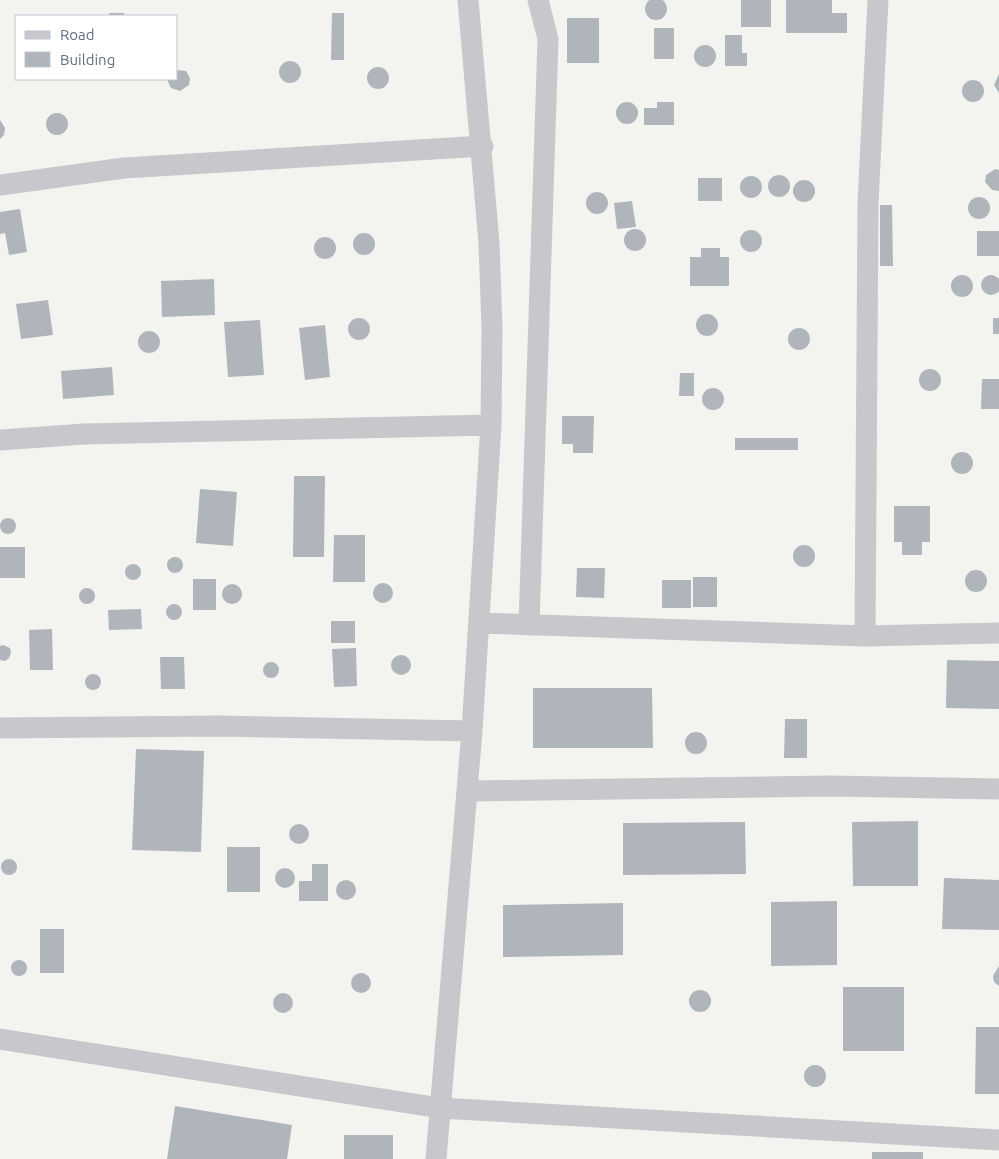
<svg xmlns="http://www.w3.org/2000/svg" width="999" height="1159" font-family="Ubuntu,sans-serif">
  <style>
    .building { fill: #b0b5bc }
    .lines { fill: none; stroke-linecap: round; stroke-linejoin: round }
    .street { stroke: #c6c8cc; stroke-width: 21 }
  </style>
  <rect width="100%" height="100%" fill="#f3f4ef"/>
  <path class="building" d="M645 9a11 11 0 1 1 22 0a11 11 0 1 1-22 0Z
    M741,0H771V27H741Z
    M786,0H832V13H847V33H786Z
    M109,13H124V16H109Z
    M332,13H344V60H331Z
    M567,18H599V63H567Z
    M654,28H674V59H654Z
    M725,35H742V53H747V66H725Z
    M694 56a11 11 0 1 1 22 0a11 11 0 1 1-22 0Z
    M279 72a11 11 0 1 1 22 0a11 11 0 1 1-22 0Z
    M367 78a11 11 0 1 1 22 0a11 11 0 1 1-22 0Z
    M176,70L186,71L190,78L189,85L180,91L171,88L168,82V79H176Z
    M999,74V93L994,85Z
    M962 91a11 11 0 1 1 22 0a11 11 0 1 1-22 0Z
    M657,102H674V125H644V108H657Z
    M616 113a11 11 0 1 1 22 0a11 11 0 1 1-22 0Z
    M46 124a11 11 0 1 1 22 0a11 11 0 1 1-22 0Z
    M0,120L5,128L4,135L0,139Z
    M995,169L999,170V191L992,190L985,182L986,175Z
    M768 186a11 11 0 1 1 22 0a11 11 0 1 1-22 0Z
    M740 187a11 11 0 1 1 22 0a11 11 0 1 1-22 0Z
    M698,178H722V201H698Z
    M793 191a11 11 0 1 1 22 0a11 11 0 1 1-22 0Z
    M586 203a11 11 0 1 1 22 0a11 11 0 1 1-22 0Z
    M968 208a11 11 0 1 1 22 0a11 11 0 1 1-22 0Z
    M632,201L636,227L617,229L614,203Z
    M880,205H892L893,266H880Z
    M20,209L27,252L9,255L5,233L0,234V212Z
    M624 240a11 11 0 1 1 22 0a11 11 0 1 1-22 0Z
    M740 241a11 11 0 1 1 22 0a11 11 0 1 1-22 0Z
    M977,231H999V256H977Z
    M353 244a11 11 0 1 1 22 0a11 11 0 1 1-22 0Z
    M314 248a11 11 0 1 1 22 0a11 11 0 1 1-22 0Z
    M701,248H720V257H729V286H690V257H701Z
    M981 285a10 10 0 1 1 20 0a10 10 0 1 1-20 0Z
    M951 286a11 11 0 1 1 22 0a11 11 0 1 1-22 0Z
    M214,279L215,315L162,317L161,281Z
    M48,300L53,335L21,339L16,304Z
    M696 325a11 11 0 1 1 22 0a11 11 0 1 1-22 0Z
    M993,318H999V334H993Z
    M348 329a11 11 0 1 1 22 0a11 11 0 1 1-22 0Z
    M260,320L264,375L228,377L224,322Z
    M325,325L330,377L305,380L299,328Z
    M788 339a11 11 0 1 1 22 0a11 11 0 1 1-22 0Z
    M138 342a11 11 0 1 1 22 0a11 11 0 1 1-22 0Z
    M112,367L114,395L63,399L61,371Z
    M919 380a11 11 0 1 1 22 0a11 11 0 1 1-22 0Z
    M680,373H694V396H679Z
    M982,379H999V409H981Z
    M702 399a11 11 0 1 1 22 0a11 11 0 1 1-22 0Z
    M562,416H594L593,453H573V444H562Z
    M735,438H798V450H735Z
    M951 463a11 11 0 1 1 22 0a11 11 0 1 1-22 0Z
    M294,476H325L324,557H293Z
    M200,489L237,492L233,546L196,543Z
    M894,506H930V542H922V555H902V542H894Z
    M0 526a8 8 0 1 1 16 0a8 8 0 1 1-16 0Z
    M334,535H365V582H333Z
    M793 556a11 11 0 1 1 22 0a11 11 0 1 1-22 0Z
    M0,547H25V578H0Z
    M167 565a8 8 0 1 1 16 0a8 8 0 1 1-16 0Z
    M125 572a8 8 0 1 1 16 0a8 8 0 1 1-16 0Z
    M577,568H605L604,598L576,597Z
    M965 581a11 11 0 1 1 22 0a11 11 0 1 1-22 0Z
    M693,577H717V607H693Z
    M193,579H216V610H193Z
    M662,580H691V608H662Z
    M373 593a10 10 0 1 1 20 0a10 10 0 1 1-20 0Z
    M222 594a10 10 0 1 1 20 0a10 10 0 1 1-20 0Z
    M79 596a8 8 0 1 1 16 0a8 8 0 1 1-16 0Z
    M166 612a8 8 0 1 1 16 0a8 8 0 1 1-16 0Z
    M141,609L142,629L109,630L108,610Z
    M331,621H355V643H331Z
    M52,629L53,670H30L29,630Z
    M3,645L10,648L11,653L9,658L5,661L0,660V646Z
    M356,648L357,686L334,687L332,649Z
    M391 665a10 10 0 1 1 20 0a10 10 0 1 1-20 0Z
    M160,657H184L185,689H161Z
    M947,660L999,661V709L946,708Z
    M263 670a8 8 0 1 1 16 0a8 8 0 1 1-16 0Z
    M85 682a8 8 0 1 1 16 0a8 8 0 1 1-16 0Z
    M533,688H652L653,748H533Z
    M785,719H807V758H784Z
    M685 743a11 11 0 1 1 22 0a11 11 0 1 1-22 0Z
    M136,749L204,751L201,852L132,850Z
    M918,821V886H853L852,822Z
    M745,822L746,874L623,875V823Z
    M289 834a10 10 0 1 1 20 0a10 10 0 1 1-20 0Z
    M227,847H260V892H227Z
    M1 867a8 8 0 1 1 16 0a8 8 0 1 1-16 0Z
    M312,864H328V901H299V881H312Z
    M275 878a10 10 0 1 1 20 0a10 10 0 1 1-20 0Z
    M944,878L999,880V930L942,929Z
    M336 890a10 10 0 1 1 20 0a10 10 0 1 1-20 0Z
    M837,901V965L771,966V902Z
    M623,903V955L503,957V905Z
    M40,929H64V973H40Z
    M11 968a8 8 0 1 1 16 0a8 8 0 1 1-16 0Z
    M999,966V986L994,982L993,976Z
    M351 983a10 10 0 1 1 20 0a10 10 0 1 1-20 0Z
    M843,987H904V1051H843Z
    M689 1001a11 11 0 1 1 22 0a11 11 0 1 1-22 0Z
    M273 1003a10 10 0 1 1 20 0a10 10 0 1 1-20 0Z
    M976,1027H999V1094H975Z
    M804 1076a11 11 0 1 1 22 0a11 11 0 1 1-22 0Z
    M175,1106L292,1125L287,1159H167Z
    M344,1135H393V1159H344Z
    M872,1152H923V1159H872Z"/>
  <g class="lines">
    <path class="street" d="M0,185L124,168L483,146
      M0,440L84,434L491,425
      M479,623L865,636L999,633
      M529,625L548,39L538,0
      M865,636L868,203L878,0
      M0,728L219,726L472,731
      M467,791L830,786L999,789
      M0,1039L440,1108L999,1140
      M436,1159L472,731L491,425L492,328L489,243L468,0"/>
  </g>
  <rect x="15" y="15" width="162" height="65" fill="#ffffff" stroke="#bfc5cd"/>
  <rect x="25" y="31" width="25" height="8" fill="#c6c8cc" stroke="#bfc5cd"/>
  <text x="60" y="40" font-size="15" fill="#606e83">Road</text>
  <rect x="25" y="52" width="25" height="15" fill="#b0b5bc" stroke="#bfc5cd"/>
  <text x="60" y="65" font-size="15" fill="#606e83">Building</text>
</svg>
